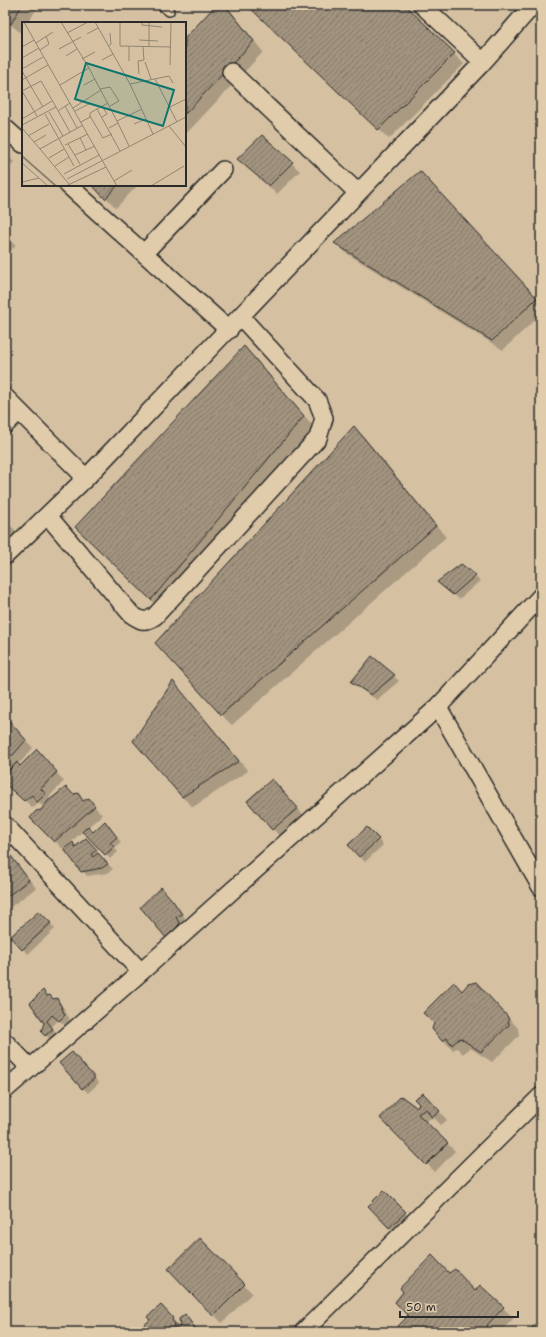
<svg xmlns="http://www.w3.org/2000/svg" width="546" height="1337" font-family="'Shantell Sans',sans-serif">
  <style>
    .shadow { fill: #0003 }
    .building { fill: url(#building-hatch); stroke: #2b2b2b }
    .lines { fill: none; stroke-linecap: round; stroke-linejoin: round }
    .service-casing { stroke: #2b2b2b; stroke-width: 12 }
    .minor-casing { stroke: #2b2b2b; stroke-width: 20 }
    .service { stroke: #e0cbaa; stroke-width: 9 }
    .minor { stroke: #e0cbaa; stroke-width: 17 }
    .inset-river { fill: none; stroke: #8d8170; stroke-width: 2 }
    .inset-road { fill: none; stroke: #918572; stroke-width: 1 }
    .view { fill: #0f766e; fill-opacity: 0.15; stroke: #0f766e; stroke-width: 2 }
    .inset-edge { fill: none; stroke: #2b2b2b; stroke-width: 2 }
  </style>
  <defs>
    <pattern id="building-hatch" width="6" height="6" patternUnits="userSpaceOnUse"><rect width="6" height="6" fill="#a1937e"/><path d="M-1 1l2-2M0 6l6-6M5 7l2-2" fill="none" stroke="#837867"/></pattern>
  </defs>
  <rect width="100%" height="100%" fill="#d5c1a2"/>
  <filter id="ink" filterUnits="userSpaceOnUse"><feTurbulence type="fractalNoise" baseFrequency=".025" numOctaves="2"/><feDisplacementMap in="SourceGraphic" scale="8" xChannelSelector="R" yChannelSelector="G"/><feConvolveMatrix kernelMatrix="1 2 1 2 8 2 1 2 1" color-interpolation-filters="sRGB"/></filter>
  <g filter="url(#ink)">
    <path class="shadow" d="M5,5H39L28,23H23V31L22,34L5,20Z
      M217,5H225L231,11L263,52L185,135V40Z
      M248,5H403L464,64L389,139Z
      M262,136L300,171L277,194L239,159Z
      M5,153L14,162L5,171Z
      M430,182L541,303V314L503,350L346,253L336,243Z
      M94,185H138L116,208Z
      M5,235L16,246L5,255Z
      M245,348L255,358L314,427L161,610L86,537Z
      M354,427L364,437L446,537L232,725L221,715Z
      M5,520L17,532L5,545Z
      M461,565L480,581L459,599L444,587Z
      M372,657L399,681L377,700L358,687L353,682Z
      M173,683L183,693L248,771L193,807L182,797Z
      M5,717L33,748L21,762L16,763L20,767L44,758L64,781L49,797L51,800L78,795L85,802L89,800L102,815L88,827L94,833L110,828L121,842L115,848L118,852L110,859L83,831L66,847L67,848L73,843L77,847L91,844L101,856H100L113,869L108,873L87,876L64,848L63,849L31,818L44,808L39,803L33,808L5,783Z
      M280,788L305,817L281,838L248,801Z
      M367,828L383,845L365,862L349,845Z
      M5,850L12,857L36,888L5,911Z
      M166,894L178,907L186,920L181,924L184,929L173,943Z
      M45,917L55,929L28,954L12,937Z
      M43,991L54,1000L57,999L62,1005L70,1020L65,1025L58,1020L52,1027L58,1035L51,1040L42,1032L45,1023Z
      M463,992L486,993L518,1028L519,1036L492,1062L470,1048L463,1054L457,1048L453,1050L443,1040Z
      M77,1058L99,1083L88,1093L83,1088Z
      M431,1102L447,1120L441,1125L433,1117L425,1122L455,1151L435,1172L381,1118L416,1109Z
      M384,1191L410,1218L395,1233L369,1206Z
      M200,1239L252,1293L222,1323L169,1269Z
      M455,1270L476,1292L480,1287L514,1318L500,1332H394L449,1274Z
      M161,1307L182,1329L185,1316L199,1332H150L151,1320Z"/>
    <path class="building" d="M5,5H22L11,24L5,19Z
      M216,5H225L254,41L185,114V38Z
      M247,5H405L455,53L378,130Z
      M262,135L293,162L269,186L237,159Z
      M420,171L537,298L492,341L334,243Z
      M92,185H118L105,199Z
      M244,346L304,416L151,600L75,527Z
      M354,426L436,526L221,715L155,643Z
      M5,519L10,524L5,529Z
      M461,564L476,575L453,595L437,582Z
      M372,656L395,675L371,695L351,682Z
      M173,681L239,761L182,797L133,741Z
      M5,716L26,740L13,755H9L5,759Z
      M37,749L57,772L41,789L46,794L37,802L32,795L24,801L5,784V774L17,762L20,766Z
      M272,779L298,808L272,830L247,801Z
      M66,787L73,794L78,793L83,801L89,798L95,806L54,842L30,818L36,811L41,810L48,801Z
      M105,821L117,837L110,843L114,847L105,855L85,834L82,832L88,826L93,832Z
      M367,827L379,839L359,857L348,845Z
      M86,838L97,850L91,854L93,857L98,853L108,864L102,868L81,872L64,849L73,842L75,847Z
      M5,848L29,880L5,898Z
      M161,887L173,901L182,914L176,918L180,923L167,939L140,907Z
      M39,911L51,923L22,950L10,937Z
      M454,982L462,991L468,984L476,982L508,1017L509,1025L481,1052L460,1038L452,1045L447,1038L442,1041L432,1029L434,1023L423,1013Z
      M43,990L47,996L50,995L53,999L57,998L65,1015L59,1021L52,1015L47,1021L53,1029L45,1036L41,1032L44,1023L30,1003Z
      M72,1052L95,1078L82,1089L59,1063Z
      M423,1093L440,1111L432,1118L426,1109L418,1114L448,1143L426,1165L380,1118L401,1096L416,1107L419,1104L414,1099Z
      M384,1190L406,1212L389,1228L368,1206Z
      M200,1238L245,1284L213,1316L168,1269Z
      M432,1255L449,1273L455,1269L475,1291L480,1285L504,1307L488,1324L487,1329L482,1332H392L408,1316L395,1302L403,1292L400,1288Z
      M161,1305L173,1318L172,1320L175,1324L173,1326L177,1329L180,1326L179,1319L185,1314L198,1332H149L143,1326L150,1320L147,1317Z
      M541,1317V1332H536L532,1328Z"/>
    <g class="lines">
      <g class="service-casing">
        <path id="service" d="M161,5L169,11"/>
      </g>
      <g class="minor-casing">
        <path id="minor" d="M422,5L483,62L533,5
          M231,72L358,193
          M5,128L23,144
          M68,185L229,330
          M144,253L223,170
          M5,397L86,478
          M5,425L19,411
          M48,516L131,614C141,621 145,623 155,616L318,438L324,418L317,400L241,317
          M5,556L86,478L483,62
          M438,707L541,887
          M5,825L141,972
          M5,1042L30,1068
          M5,1090L141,972L438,707L541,596
          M303,1332L541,1096"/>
      </g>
      <use href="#service" class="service"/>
      <use href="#minor" class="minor"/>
    </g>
  </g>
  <g transform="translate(22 22)">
    <rect width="164" height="164" fill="#d5c1a2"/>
    <path class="inset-river" d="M0,134L34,164"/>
    <path class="inset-road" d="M2,0L84,145L44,164M73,0L108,62L131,112M98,0V24L149,25M120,0V3L140,5M127,0V24M45,11L66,0M65,12L76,6M117,18L136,19M14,21L31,10M86,24L89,22L88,11M0,25L12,18M37,27L59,15M18,28L27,22L24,14M44,34L55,27M0,36L17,26M60,37L73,30M80,38L91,32M107,39V24M123,40L129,57M148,43L149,0M67,46L96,101M0,47L21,35M0,49L21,85M117,52L116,39L122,38L121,25M133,57L155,100M0,58L26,43M108,62L147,54L151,61M38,63L67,46L39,0M62,63L73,57M78,67L88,65L97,79L88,84M0,69L19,59L34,85M0,69L15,94M43,84L55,106M148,85L164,77M51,86L79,68M75,87L98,129M36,89L48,81M53,89L67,82M27,90L41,114M23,92L52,144M68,94L81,116L90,112M80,95L85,92L80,84M0,97L30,79M95,99L120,87M59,100L68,95V91L86,81M112,102L124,97M0,103L34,85L48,110M147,104L164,125M0,106L18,127L61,103M87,106L96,101L107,124M6,114L27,102M58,116L64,128M12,120L24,113M46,122L58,142M43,123L66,112M18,127L47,162M53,133L73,124M27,136L42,127M0,141L26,164M33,144L47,135M84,145L95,164M42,152L77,133M45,157L164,95M92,159L110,148M0,160L17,156M129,164L162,144"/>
    <path class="view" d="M64,41L152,68L141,104L53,77Z"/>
    <rect width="164" height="164" class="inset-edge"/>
  </g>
  <rect width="546" height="1337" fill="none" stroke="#e0cbaa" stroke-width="20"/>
  <rect x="10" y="10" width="526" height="1317" fill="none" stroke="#2b2b2b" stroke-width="1.5" filter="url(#ink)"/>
  <path d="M400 1311v6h118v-6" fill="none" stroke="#2b2b2b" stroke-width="2"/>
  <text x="406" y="1311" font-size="12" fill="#2b2b2b" stroke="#e0cbaa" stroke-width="3" paint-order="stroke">50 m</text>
</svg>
